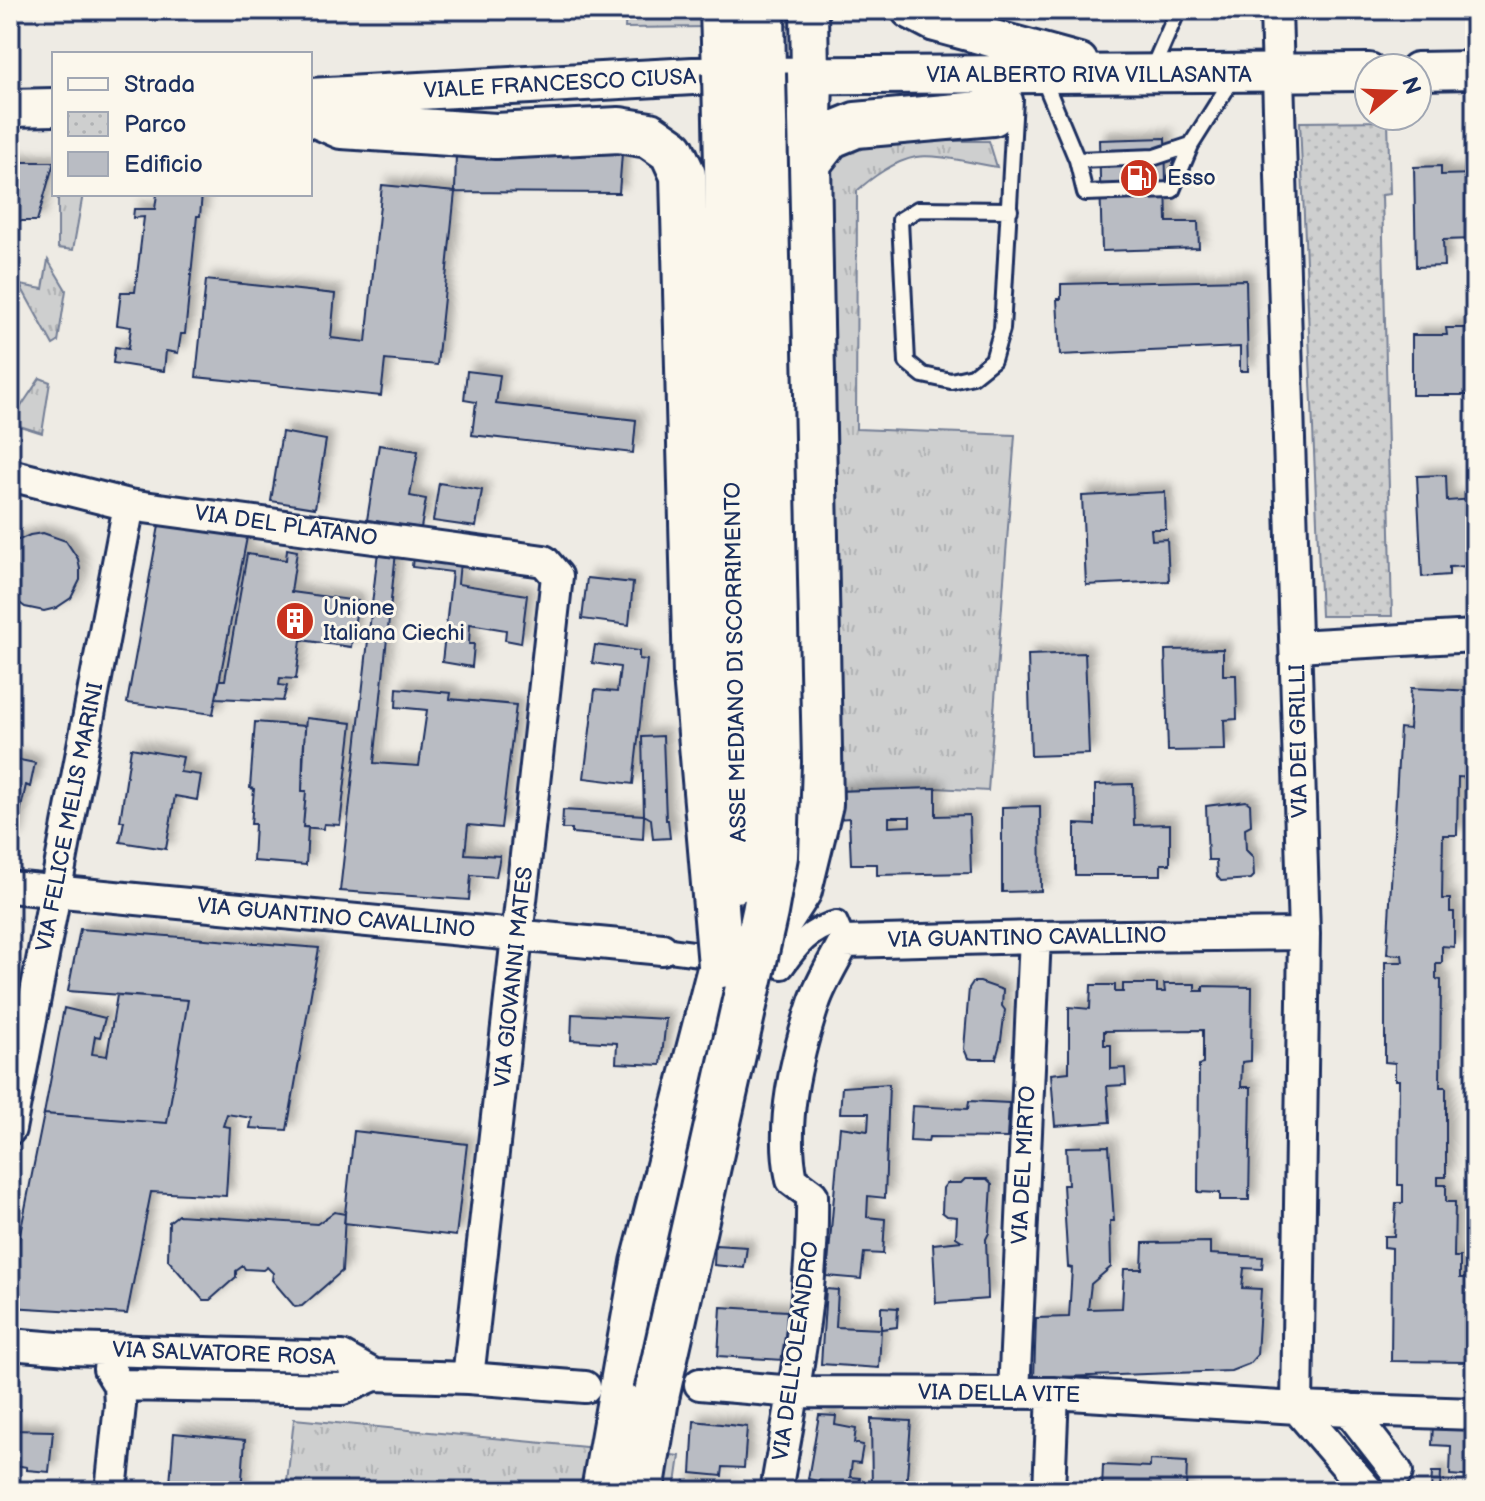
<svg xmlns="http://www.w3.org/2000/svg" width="1485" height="1501" font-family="'Balsamiq Sans',sans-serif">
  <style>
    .grass { fill: url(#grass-tufts); stroke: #747f96; stroke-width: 2 }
    .park { fill: url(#park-dots); stroke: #747f96; stroke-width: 2 }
    .building { fill: #b9bcc3; stroke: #1b2f5e; stroke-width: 2; fill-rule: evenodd; filter: url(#shadow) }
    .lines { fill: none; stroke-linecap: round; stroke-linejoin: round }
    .service-casing { stroke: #1b2f5e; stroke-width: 20 }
    .pedestrian-casing { stroke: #1b2f5e; stroke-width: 28 }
    .minor-casing { stroke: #1b2f5e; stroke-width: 36 }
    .tertiary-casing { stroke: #1b2f5e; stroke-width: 42 }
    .trunk-casing { stroke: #1b2f5e; stroke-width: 50 }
    .service { stroke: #fbf7ec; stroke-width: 14 }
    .pedestrian { stroke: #fbf7ec; stroke-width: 22 }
    .minor { stroke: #fbf7ec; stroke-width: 30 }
    .tertiary { stroke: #fbf7ec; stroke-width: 36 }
    .trunk { stroke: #fbf7ec; stroke-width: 44 }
    .trunk-bridge-casing { stroke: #1b2f5e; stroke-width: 50; stroke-linecap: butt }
    .trunk-bridge { stroke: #fbf7ec; stroke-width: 44 }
    .labels { text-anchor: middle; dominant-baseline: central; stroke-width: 6; stroke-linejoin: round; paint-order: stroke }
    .street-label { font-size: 22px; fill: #1b2f5e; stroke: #fbf7ec }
    .poi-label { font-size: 22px; fill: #1b2f5e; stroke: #fbf7ec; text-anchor: start }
  </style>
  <defs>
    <pattern id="grass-tufts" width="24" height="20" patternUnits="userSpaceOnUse" patternTransform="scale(2)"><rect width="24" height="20" fill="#cecfcf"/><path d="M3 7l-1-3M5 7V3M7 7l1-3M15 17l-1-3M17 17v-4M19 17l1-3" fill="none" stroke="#b0b2b4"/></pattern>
    <pattern id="park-dots" width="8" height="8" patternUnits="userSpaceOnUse" patternTransform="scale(2)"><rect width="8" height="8" fill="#cecfcf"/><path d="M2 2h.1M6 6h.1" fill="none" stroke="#b0b2b4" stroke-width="1.8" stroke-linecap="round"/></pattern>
    <filter id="shadow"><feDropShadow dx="7" dy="-7" stdDeviation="4" flood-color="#0004"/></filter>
  </defs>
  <rect width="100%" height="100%" fill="#eeebe4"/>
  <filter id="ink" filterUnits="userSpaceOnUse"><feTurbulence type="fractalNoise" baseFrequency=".0125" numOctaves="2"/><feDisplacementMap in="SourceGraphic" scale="16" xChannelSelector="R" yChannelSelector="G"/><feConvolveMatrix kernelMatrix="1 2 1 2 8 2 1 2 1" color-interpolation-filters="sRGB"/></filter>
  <g filter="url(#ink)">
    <path class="grass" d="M626,10H797V26L625,28Z
      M858,141H989L997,167C977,164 933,153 916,157C895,161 872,177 857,191L856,429L1015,435L988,791L936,788L836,791L829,165Z
      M58,194H83L73,250L58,248Z
      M48,260L66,290L58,342L53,345L20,285L43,289Z
      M40,378L50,382L42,433L10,423Z
      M294,1419L680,1456L675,1491H286Z"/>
    <path class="park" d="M1388,121L1390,194L1382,195L1392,616H1321L1300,122Z"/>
    <path class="building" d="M1165,138L1167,222H1198L1199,248L1102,251L1099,140Z
      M456,153H622L619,193L455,192Z
      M10,162H54L37,221H10Z
      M1441,166V175L1475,174V239L1443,240L1444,266L1416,267L1414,167Z
      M382,185L455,192L437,365L385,360L381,396L196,377L206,280L335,294L331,338L366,342Z
      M157,194H202L200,216H197L185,334H181L178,353L166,351L164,371L113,363L115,347L128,349L131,327L117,325L121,292H135L144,217L133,218L134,209H155Z
      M1246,280L1248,371H1240V347L1060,355L1057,299H1061V284Z
      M1446,328H1475V395H1412V335H1447Z
      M467,371L500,375L496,404L636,420L633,453L472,435L476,402L464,400Z
      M282,432L326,440L315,508L271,501Z
      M379,445L418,451L410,496L426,499L421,528L367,520Z
      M1446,475L1447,501L1475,499V559H1470V566L1449,567V575L1422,577L1417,476Z
      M439,483L482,490L476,527L433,521Z
      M1165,492L1166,529H1151L1152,540L1167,539L1169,581L1086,585L1082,496Z
      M160,520L248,532L213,714L127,703Z
      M43,533L66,541L78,559L80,569V580L71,598L56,608L44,611L25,607L10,596V538L19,540L30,535Z
      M287,549L297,551L291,592L358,601L351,647L301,640L296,679L280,678L279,685L287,686L283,701L216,698L220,680H225L247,554L286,560Z
      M378,551L396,552L374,763L419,766L427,710L396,707L397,688L451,693L450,699L516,705L501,828L468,825L465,854L500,856L496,877L471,875L469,900L340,891Z
      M413,555L460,562L458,584L527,595L521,643L505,640L506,630L470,624L469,644H474L472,667L442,662L452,572L412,567Z
      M587,578L633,583L629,625L582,619Z
      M595,645L639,651V659L647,660L633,784L584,778L595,690L617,692L620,667L592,663Z
      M1223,649V675H1236L1237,719L1224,720L1225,750L1168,751L1165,650Z
      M1085,653L1089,754L1031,756L1028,655Z
      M1411,688L1475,691L1474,778L1458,777L1457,835H1443L1442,899H1450V912H1454V947L1442,946V963H1436V979L1441,980L1440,1087H1446V1177H1438V1185H1446V1202H1455L1454,1257H1460V1278H1468L1467,1362L1391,1361L1392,1248L1384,1247V1236H1394L1396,1203H1403V1185H1398L1399,1080H1395V1063L1385,1062V962H1403L1402,955L1387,954L1400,728L1409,729Z
      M306,718L352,723L340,825L324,824L323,829L303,827L306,791H302L303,756Z
      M255,722L305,726L302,791H306L303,827H308L306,865L253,861L255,824H251L254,789L250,788Z
      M663,736L666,820H668L670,838L653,839L651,819L644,815L642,737Z
      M131,748L183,757L180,772L201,775L197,800L175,796L166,849L120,842L124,821H120Z
      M10,758L35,763L30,787L26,785L14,841L10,840Z
      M1133,784L1134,825L1170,824V864H1161V875H1075V824L1095,825V785Z
      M936,788V816L969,815L971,873L877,875V864H851L849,818L837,819L836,791ZM889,817H910V826L889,827Z
      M1246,801L1250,804L1251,825L1245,828L1246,850L1253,857L1254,876L1251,879L1221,881L1217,876L1216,860H1208L1206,806Z
      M1040,806L1041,891L1002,892V807Z
      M563,810L644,815L643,839L572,833V829H562Z
      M80,929L319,948L287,1130L250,1128L252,1118L227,1114L223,1126L230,1127L226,1196L151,1192L127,1314L10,1307V1284L44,1114L167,1123L188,1000L68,991Z
      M973,982H980L1003,990L1002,1006L1005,1010L1001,1040L996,1059H973L968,1058L964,1049L969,988Z
      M1123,984H1157V992H1165L1164,984H1195V991H1203V986L1252,987L1251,1061L1242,1062L1241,1087H1251L1249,1200H1220V1193L1198,1192L1199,1065L1203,1064V1030L1104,1031V1045H1111V1069L1125,1068L1126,1085L1107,1086L1110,1122L1055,1126L1051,1074L1069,1072V1007L1090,1009L1091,985H1115V992H1123Z
      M117,995L188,1000L167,1123L44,1114L64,1008L105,1018L100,1037L95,1036L92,1054L107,1056Z
      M572,1014L666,1019L661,1065L616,1063L617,1043L571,1040Z
      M889,1084L885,1198L868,1196L867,1217L885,1219L883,1254L864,1253L861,1279L827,1276L840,1127L868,1131L869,1113H840L842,1087Z
      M969,1101L1009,1103L1007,1138L929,1137L928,1142L910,1141L912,1106L968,1109Z
      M354,1131L467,1144L456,1236L344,1223Z
      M1109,1146L1114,1221H1110L1111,1267L1091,1284L1088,1309L1122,1308L1124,1269H1142L1143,1243L1210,1242V1254L1263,1257L1262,1269L1244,1268L1242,1288L1261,1289L1257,1355L1249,1364L1231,1371L1034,1378L1036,1318L1069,1317L1072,1268L1068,1267L1063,1185H1068L1066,1147Z
      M965,1179H987L992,1184L989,1233L986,1239L988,1299L936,1303L933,1244L962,1241L956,1237L957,1217L947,1216L942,1212L943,1188L947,1183H961Z
      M334,1212L345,1214L342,1271L302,1306L295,1307L272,1280L273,1273L267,1267L263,1270L245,1269L243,1266L236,1271V1277L210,1300H203L168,1260L169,1222L178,1215L317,1224Z
      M715,1245L747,1247L744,1268L714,1265Z
      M826,1289L838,1290L836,1327L881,1329L879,1368L821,1364Z
      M721,1307L787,1311L784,1360L718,1356Z
      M881,1307L898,1308L897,1327L881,1329Z
      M819,1415L836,1416L835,1425L856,1429L854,1443L863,1445L860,1463L852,1462L850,1477L860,1478L858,1489L808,1479Z
      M871,1419L911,1421L906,1491H872Z
      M694,1421L747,1427L744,1468L723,1467L722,1476L691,1473Z
      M1433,1424L1475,1426V1477L1450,1475L1451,1446L1432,1445Z
      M10,1425L12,1430L53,1431L49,1472L27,1470V1467L14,1465L13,1469H10Z
      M174,1433L245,1440L241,1491H175V1485L170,1484Z
      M1150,1460L1187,1462L1186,1491H1102L1103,1465L1150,1467Z
      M1432,1472H1441L1440,1491H1431Z
      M685,1481L733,1489V1491H683Z"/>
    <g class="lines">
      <g class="service-casing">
        <path id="service" d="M1151,72L1178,10
          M1042,76L1077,160L1085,193L1172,190L1191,145L1235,75
          M1077,160L1155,157L1191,145
          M1010,210L918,209L900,220L907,362L923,375L951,381L973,376L993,360L1002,329L1015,99"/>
      </g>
      <g class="pedestrian-casing">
        <path id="pedestrian" d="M662,949L700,954
          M782,967C797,946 810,929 836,923L844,942"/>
      </g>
      <g class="minor-casing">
        <path id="minor" d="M1276,10L1304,934L1297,1408
          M10,475L129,505L544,561L557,576L468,1378
          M1296,646L1475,636
          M10,887L662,949
          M10,1129L129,505
          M10,1344L69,1349L342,1357L374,1375
          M109,1369L119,1385L120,1405L111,1491
          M700,1384L794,1392L1053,1393L1297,1408L1475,1414
          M119,1385L342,1389L374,1375L468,1378L585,1387
          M1014,1393L1035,937
          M1297,1408L1368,1491
          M1348,1409L1397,1472
          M776,1491C793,1393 814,1294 812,1195L792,1180C780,1123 796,1058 814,1003C821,982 834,962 844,942L1035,937L1304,934
          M1049,1491L1053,1393"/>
      </g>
      <g class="tertiary-casing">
        <path id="tertiary" d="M809,10L810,76
          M910,10L935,23L1079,62
          M1417,71L1475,70
          M310,97L693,76L1369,72
          M10,108L54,107"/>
      </g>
      <g class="trunk-casing">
        <path id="trunk" d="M723,10L725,73
          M762,10L763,73
          M310,112L342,126L496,136
          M808,163L829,136L856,125L992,113L1003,75
          M757,955L799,890L820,804L808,163L810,76
          M604,1491L644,1263L721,965
          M641,1491L657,1393"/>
      </g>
      <use href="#service" class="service"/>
      <use href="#pedestrian" class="pedestrian"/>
      <use href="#minor" class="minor"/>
      <use href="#tertiary" class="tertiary"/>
      <use href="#trunk" class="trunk"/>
      <g class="trunk-bridge-casing">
        <path id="trunk-bridge" d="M725,73L740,772L735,880
          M496,136L619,130L649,135L672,151L683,175L696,675L721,965
          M657,1393L765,912L775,856L778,762L763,73"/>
      </g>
      <use href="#trunk-bridge" class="trunk-bridge"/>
    </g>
  </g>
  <defs>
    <g id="fuel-disc" transform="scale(2)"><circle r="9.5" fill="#c8321e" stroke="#fbf7ec"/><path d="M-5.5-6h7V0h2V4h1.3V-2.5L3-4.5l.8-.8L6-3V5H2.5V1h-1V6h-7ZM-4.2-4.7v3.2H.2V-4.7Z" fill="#fff"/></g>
    <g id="building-disc" transform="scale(2)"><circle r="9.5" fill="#c8321e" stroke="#fbf7ec"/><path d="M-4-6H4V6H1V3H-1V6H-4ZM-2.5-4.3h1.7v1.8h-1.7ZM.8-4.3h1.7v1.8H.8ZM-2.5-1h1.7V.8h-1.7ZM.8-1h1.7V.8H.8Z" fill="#fff"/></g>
  </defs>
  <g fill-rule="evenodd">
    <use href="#fuel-disc" x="1139" y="178"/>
    <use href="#building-disc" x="295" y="621"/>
  </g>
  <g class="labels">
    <g class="street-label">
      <text x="1089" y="75">VIA ALBERTO RIVA VILLASANTA</text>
      <text transform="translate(560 84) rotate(-3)">VIALE FRANCESCO CIUSA</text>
      <text transform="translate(286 526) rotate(8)">VIA DEL PLATANO</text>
      <text transform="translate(736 662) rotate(-91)">ASSE MEDIANO DI SCORRIMENTO</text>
      <text transform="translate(1299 741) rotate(-91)">VIA DEI GRILLI</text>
      <text transform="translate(70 817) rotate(-79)">VIA FELICE MELIS MARINI</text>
      <text transform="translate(336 918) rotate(5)">VIA GUANTINO CAVALLINO</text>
      <text transform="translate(1027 938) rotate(-1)">VIA GUANTINO CAVALLINO</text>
      <text transform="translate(514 977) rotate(-84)">VIA GIOVANNI MATES</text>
      <text transform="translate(1024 1165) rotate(-87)">VIA DEL MIRTO</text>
      <text transform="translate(796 1351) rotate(-82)">VIA DELL'OLEANDRO</text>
      <text transform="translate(224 1354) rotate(2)">VIA SALVATORE ROSA</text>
      <text transform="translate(999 1394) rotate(1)">VIA DELLA VITE</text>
    </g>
    <g class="poi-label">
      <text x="1167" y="178">Esso</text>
      <text x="323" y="608">Unione<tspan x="323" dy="25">Italiana Ciechi</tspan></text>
    </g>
  </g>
  <rect width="1485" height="1501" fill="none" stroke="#fbf7ec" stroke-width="40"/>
  <rect x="20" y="20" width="1445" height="1461" fill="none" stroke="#1b2f5e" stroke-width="3" filter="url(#ink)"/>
  <rect x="52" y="52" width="260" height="144" fill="#fbf7ec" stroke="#a1a7b3" stroke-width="2"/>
  <rect x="68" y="78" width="40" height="12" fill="#fbf7ec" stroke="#a1a7b3" stroke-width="2"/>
  <text x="124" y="92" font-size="24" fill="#1b2f5e">Strada</text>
  <rect x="68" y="112" width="40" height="24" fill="url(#park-dots)" stroke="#a1a7b3" stroke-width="2"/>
  <text x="124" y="132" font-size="24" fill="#1b2f5e">Parco</text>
  <rect x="68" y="152" width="40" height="24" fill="#b9bcc3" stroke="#a1a7b3" stroke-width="2"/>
  <text x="124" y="172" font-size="24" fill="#1b2f5e">Edificio</text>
  <g transform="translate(1393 92) rotate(71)"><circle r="38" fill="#fbf7ec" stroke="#a1a7b3" stroke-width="2"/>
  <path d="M0-6L14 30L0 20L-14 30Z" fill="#c8321e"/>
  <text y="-12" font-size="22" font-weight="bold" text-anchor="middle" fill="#1b2f5e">N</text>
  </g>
</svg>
